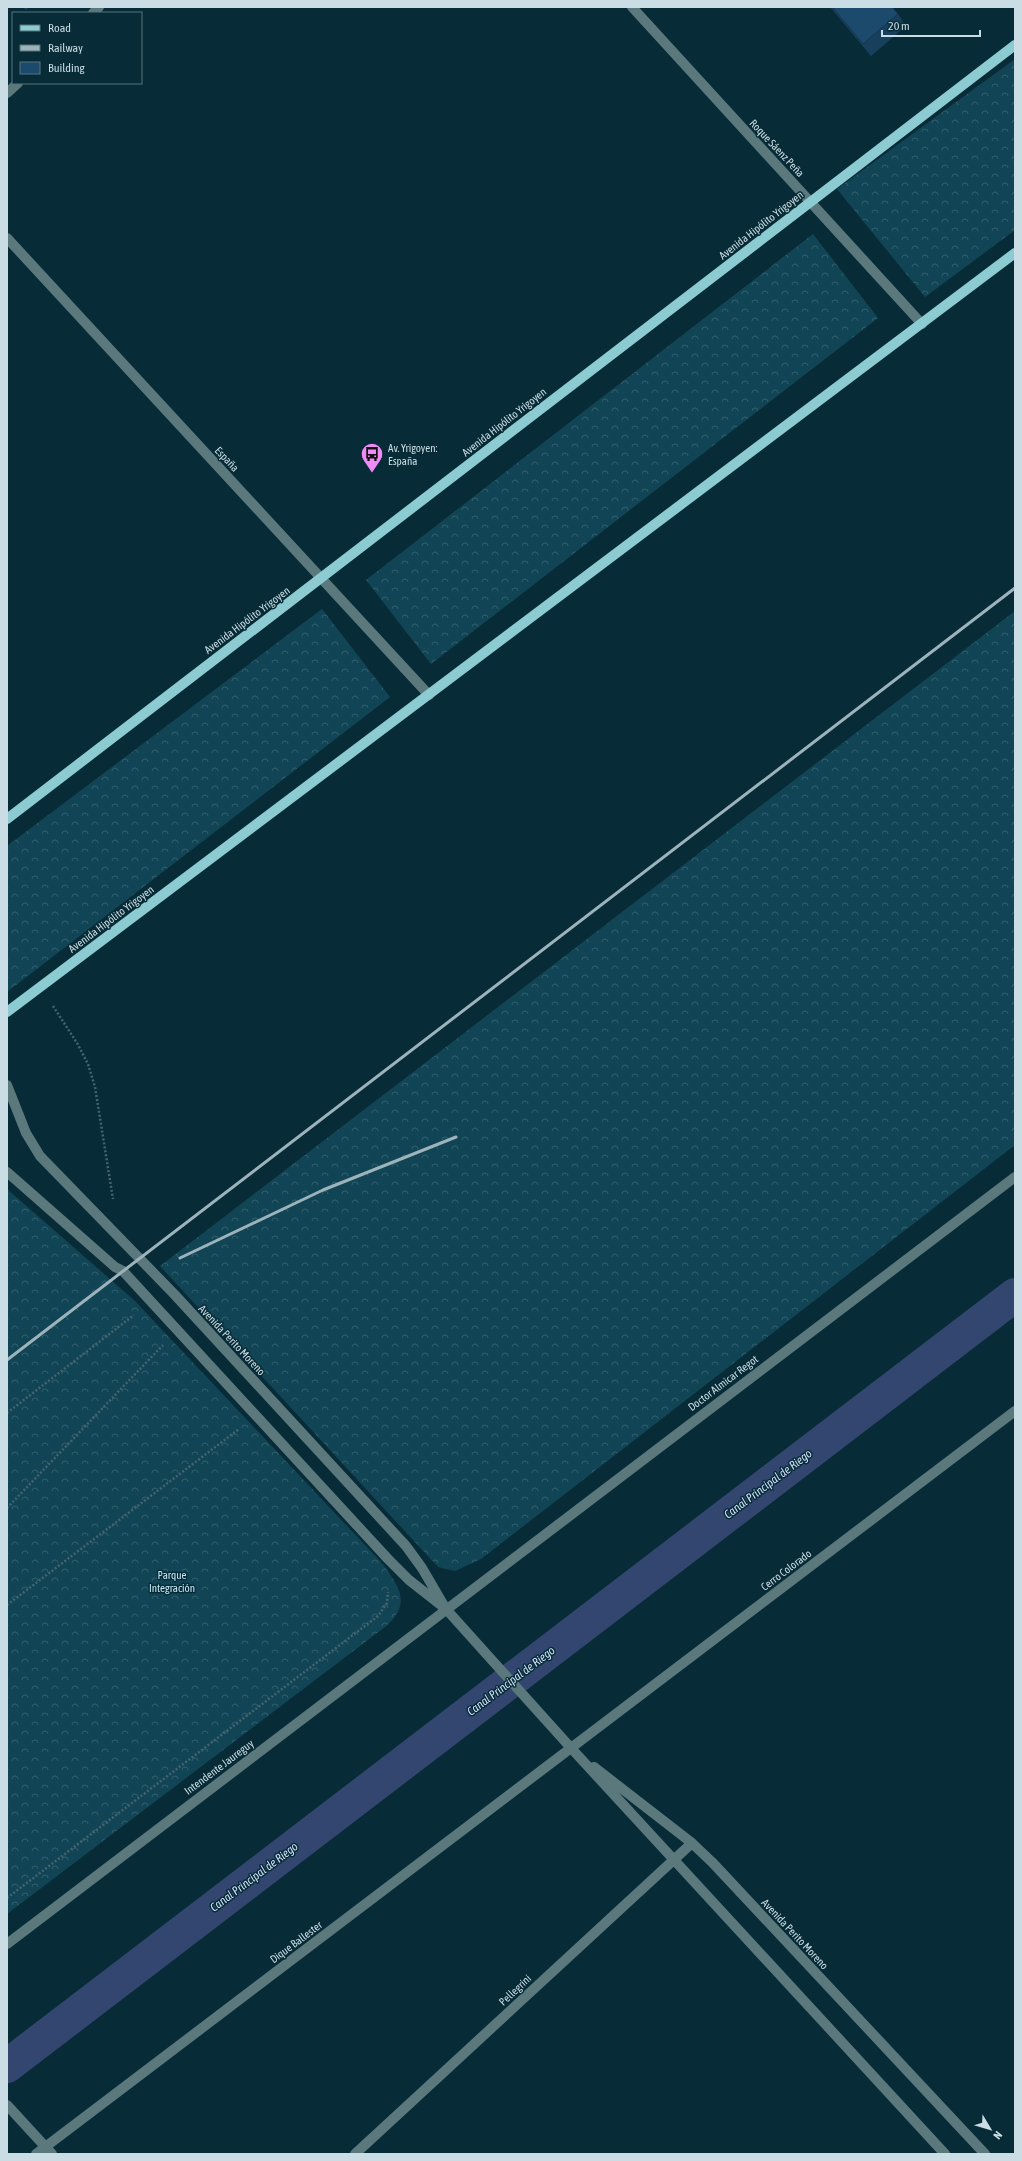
<svg xmlns="http://www.w3.org/2000/svg" width="1022" height="2161" font-family="'Asap Condensed',sans-serif">
  <style>
    .forest { fill: url(#forest-crowns) }
    .lines { fill: none; stroke-linecap: round; stroke-linejoin: round }
    .canal { stroke: #324670; stroke-width: 34 }
    .path { stroke: #46646e; stroke-width: 2.5; stroke-dasharray: 2 2; stroke-linecap: butt }
    .minor { stroke: #5b797c; stroke-width: 10 }
    .major { stroke: #8ccbd1; stroke-width: 10 }
    .rail { stroke: #9db3bc; stroke-width: 3 }
    .wall { fill: #18405d }
    .building { fill: #1c4a6c; stroke: #14344c }
    .labels { text-anchor: middle; dominant-baseline: central; stroke-width: 3; stroke-linejoin: round; paint-order: stroke }
    .street-label { font-size: 11px; fill: #cadce4; stroke: #082c37 }
    .poi-label { font-size: 11px; fill: #cadce4; stroke: #082c37; text-anchor: start }
    .park-label { font-size: 11px; fill: #c3e7f5; stroke: #082c37 }
    .water-label { font-size: 12px; font-style: italic; fill: #cfdefa; stroke: #082c37 }
  </style>
  <defs>
    <pattern id="forest-crowns" width="20" height="18" patternUnits="userSpaceOnUse"><rect width="20" height="18" fill="#114555"/><path d="M2 6a3 3 0 1 1 6 0M12 15a3 3 0 1 1 6 0" fill="none" stroke="#325f6d"/></pattern>
  </defs>
  <rect width="100%" height="100%" fill="#082c37"/>
  <path class="forest" d="M1015,59V230L925,297L837,189Z
    M813,234L878,318L431,664L366,580Z
    M322,609L390,697L7,992V846Z
    M1015,611V1145L481,1559L455,1571L438,1567L160,1266Z
    M7,1189L135,1301L381,1562C400,1587 412,1604 385,1627L7,1914Z"/>
  <g class="lines">
    <path class="canal" d="M7,2066L1015,1295"/>
    <path class="path" d="M53,1006L77,1043L88,1064L95,1087L113,1199
      M7,1413L134,1315
      M7,1508L163,1345
      M7,1605L239,1429
      M7,1898L378,1616L387,1603L388,1592"/>
    <path class="minor" d="M632,7L922,324
      M93,13L99,7
      M7,93L18,83
      M7,238L429,695
      M7,1085L26,1133L40,1156L175,1295L406,1546L422,1568L443,1604
      M7,1172L115,1267L123,1271L388,1559L409,1580L446,1609L571,1748L945,2154
      M594,1767L692,1843L712,1862L985,2154
      M7,1944L1015,1177
      M7,2105L52,2154
      M36,2154L1015,1411
      M355,2154L692,1843"/>
    <path class="major" d="M7,819L1015,45
      M7,1012L1015,253"/>
    <path class="rail" d="M180,1258L323,1190L456,1137
      M7,1360L1015,588"/>
  </g>
  <path class="wall" d="M23,7H30L26,10Z
    M830,7H892L898,14L906,26L871,56Z"/>
  <path class="building" d="M832,7H892L898,14L863,44Z"/>
  <defs>
    <g id="bus-pin" transform="scale(1.15)"><path d="M0 17L-7.5 6A9.5 9.5 0 1 1 7.5 6Z" fill="#ef8bf7" stroke="#082c37"/><path d="M-5-6H5V4H4V6H2V4H-2V6H-4V4H-5ZM-3.5-4V0h7V-4ZM-3.5 1.2v1.5H-2V1.2ZM2 1.2v1.5H3.5V1.2Z" fill="#111"/></g>
  </defs>
  <g fill-rule="evenodd">
    <use href="#bus-pin" x="372" y="454"/>
  </g>
  <g class="labels">
    <g class="street-label">
      <text transform="translate(777 148) rotate(47)">Roque Sáenz Peña</text>
      <text transform="translate(761 225) rotate(-38)">Avenida Hipólito Yrigoyen</text>
      <text transform="translate(504 422) rotate(-38)">Avenida Hipólito Yrigoyen</text>
      <text transform="translate(227 459) rotate(47)">España</text>
      <text transform="translate(247 620) rotate(-37)">Avenida Hipólito Yrigoyen</text>
      <text transform="translate(111 919) rotate(-37)">Avenida Hipólito Yrigoyen</text>
      <text transform="translate(232 1340) rotate(47)">Avenida Perito Moreno</text>
      <text transform="translate(723 1383) rotate(-37)">Doctor Almicar Regot</text>
      <text transform="translate(786 1570) rotate(-37)">Cerro Colorado</text>
      <text transform="translate(219 1767) rotate(-37)">Intendente Jaureguy</text>
      <text transform="translate(795 1934) rotate(47)">Avenida Perito Moreno</text>
      <text transform="translate(296 1942) rotate(-37)">Dique Ballester</text>
      <text transform="translate(515 1990) rotate(-43)">Pellegrini</text>
    </g>
    <g class="poi-label">
      <text x="388" y="448">Av. Yrigoyen:<tspan x="388" dy="13">España</tspan></text>
    </g>
    <g class="park-label">
      <text x="172" y="1575">Parque<tspan x="172" dy="13">Integración</tspan></text>
    </g>
    <g class="water-label">
      <text transform="translate(768 1484) rotate(-37)">Canal Principal de Riego</text>
      <text transform="translate(511 1681) rotate(-37)">Canal Principal de Riego</text>
      <text transform="translate(254 1877) rotate(-37)">Canal Principal de Riego</text>
    </g>
  </g>
  <rect width="1022" height="2161" fill="none" stroke="#cadce4" stroke-width="16"/>
  <rect x="12" y="12" width="130" height="72" fill="#082c37" stroke="#56727c"/>
  <rect x="20" y="25" width="20" height="6" fill="#8ccbd1" stroke="#56727c"/>
  <text x="48" y="32" font-size="12" fill="#cadce4">Road</text>
  <rect x="20" y="45" width="20" height="6" fill="#9db3bc" stroke="#56727c"/>
  <text x="48" y="52" font-size="12" fill="#cadce4">Railway</text>
  <rect x="20" y="62" width="20" height="12" fill="#1c4a6c" stroke="#56727c"/>
  <text x="48" y="72" font-size="12" fill="#cadce4">Building</text>
  <g transform="translate(990 2129) rotate(128)" stroke="#082c37" stroke-width="3" paint-order="stroke">
  <path d="M0-3L7 15L0 10L-7 15Z" fill="#cadce4"/>
  <text y="-6" font-size="11" font-weight="bold" text-anchor="middle" fill="#cadce4">N</text>
  </g>
  <path d="M882 30v6h98v-6" fill="none" stroke="#cadce4" stroke-width="2"/>
  <text x="888" y="30" font-size="12" fill="#cadce4" stroke="#082c37" stroke-width="3" paint-order="stroke">20 m</text>
</svg>
